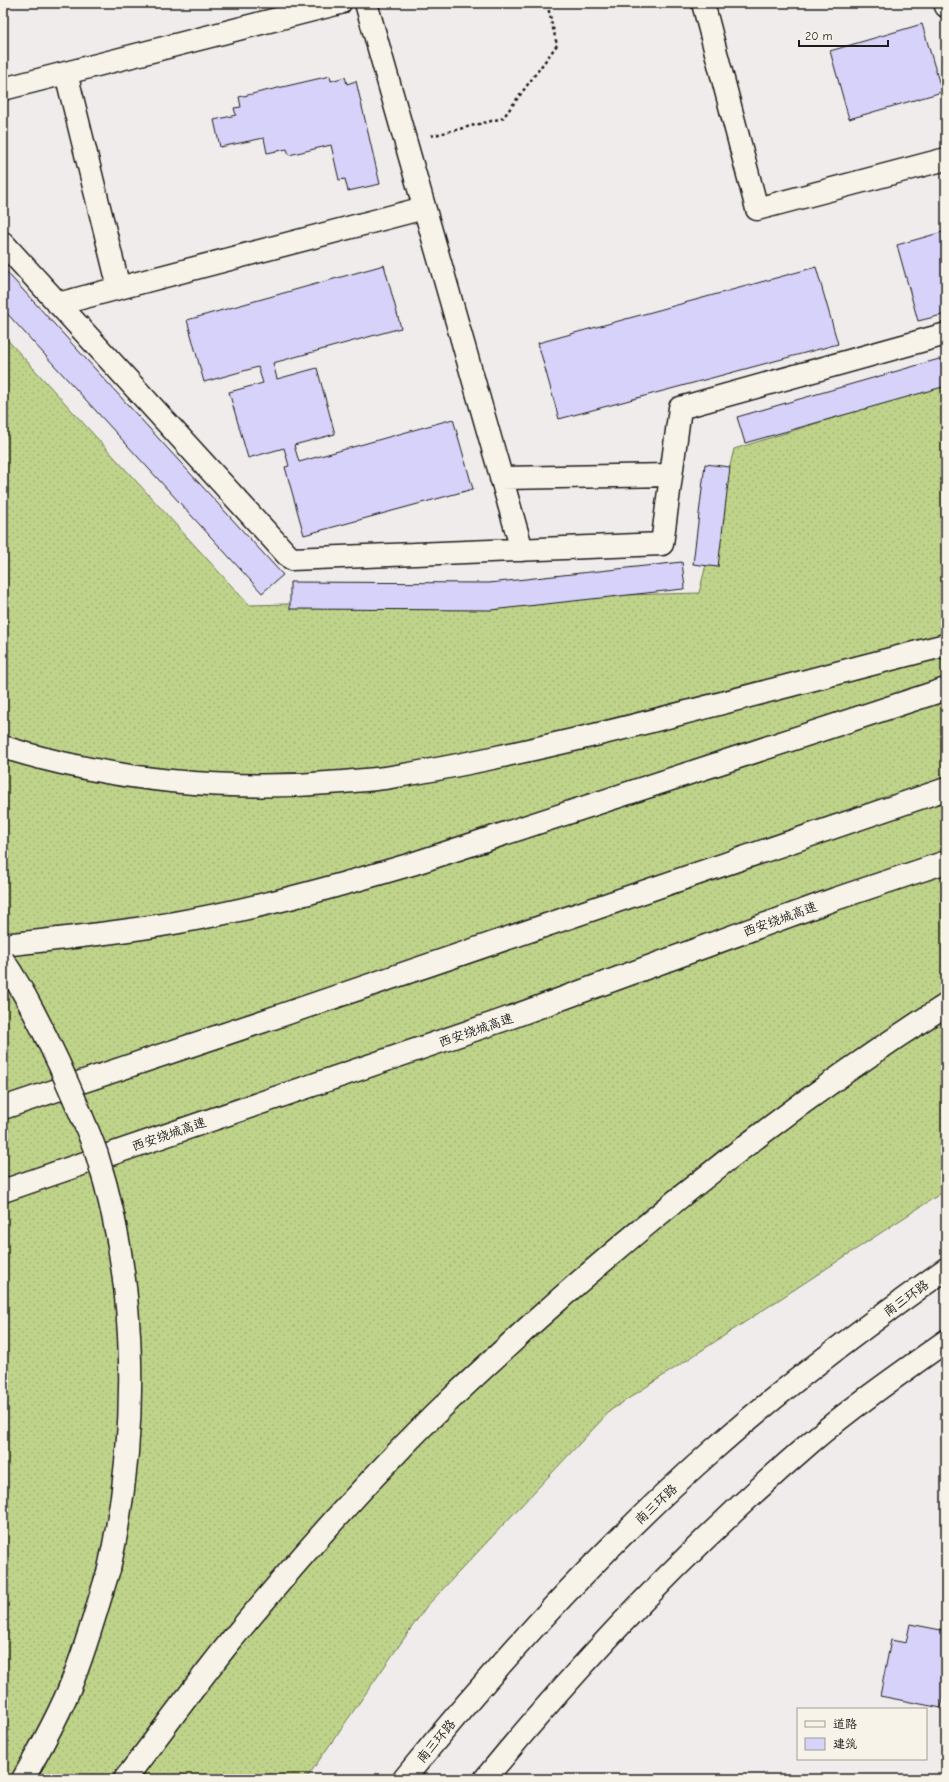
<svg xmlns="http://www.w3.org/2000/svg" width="949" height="1782" font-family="'Comic Neue','LXGW WenKai TC',sans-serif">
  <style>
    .grass { fill: url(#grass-dots); stroke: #6e7853 }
    .building { fill: #d7d2fa; stroke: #1c1c1c }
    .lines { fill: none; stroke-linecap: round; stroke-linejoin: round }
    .minor-casing { stroke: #1c1c1c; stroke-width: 25 }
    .highway-casing { stroke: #1c1c1c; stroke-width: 25 }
    .path { stroke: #1c1c1c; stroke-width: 2.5; stroke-dasharray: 3 3; stroke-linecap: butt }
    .minor { stroke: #f7f3e8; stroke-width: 22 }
    .highway { stroke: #f7f3e8; stroke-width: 22 }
    .highway-bridge-casing { stroke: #1c1c1c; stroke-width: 25; stroke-linecap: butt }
    .highway-bridge { stroke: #f7f3e8; stroke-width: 22 }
    .labels { text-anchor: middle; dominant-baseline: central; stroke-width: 4; stroke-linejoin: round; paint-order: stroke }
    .street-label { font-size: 13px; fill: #1c1c1c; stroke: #f7f3e8 }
  </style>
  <defs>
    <pattern id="grass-dots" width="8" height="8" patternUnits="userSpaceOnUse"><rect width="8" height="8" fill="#bfd48a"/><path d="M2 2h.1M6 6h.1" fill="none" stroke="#a4b576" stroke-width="1.8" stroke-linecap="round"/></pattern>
  </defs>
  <rect width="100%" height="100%" fill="#f1ecec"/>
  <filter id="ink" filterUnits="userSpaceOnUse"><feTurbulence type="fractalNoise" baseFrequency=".025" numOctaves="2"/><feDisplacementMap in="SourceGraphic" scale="8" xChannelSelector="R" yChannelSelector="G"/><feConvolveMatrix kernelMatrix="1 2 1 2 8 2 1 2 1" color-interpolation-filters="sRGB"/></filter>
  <g filter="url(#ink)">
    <path class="grass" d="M3,335L249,605L699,593L734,449L946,383V1190L611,1410L426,1607L306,1779H3Z"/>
    <path class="building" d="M922,24L942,92L849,119L830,51Z
      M330,76L331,81L345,77L347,84L356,81L380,184L348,191L345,179L339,180L331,145L289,155L287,149L267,153L264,138L220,147L214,120L236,115L234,108L241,107L239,97Z
      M946,231V314L918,321L897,245Z
      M384,265L401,328L273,363L277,379L317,368L335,434L294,445L299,462L453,419L473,489L304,535L285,467L289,466L284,448L248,458L229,392L263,383L258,367L204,382L187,320Z
      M816,267L838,344L559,419L538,343Z
      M3,268L283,575L262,593L3,309Z
      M946,357V386L745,443L737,417Z
      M705,464L730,467L718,567L693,564Z
      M682,562L685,588L683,589L491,610L290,609V582L489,583Z
      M910,1624L946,1631V1701L943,1700L941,1708L880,1696L891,1640L906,1643Z"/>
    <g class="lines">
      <g class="minor-casing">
        <path id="minor" d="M366,3L522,550
          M703,3L757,209L946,159
          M945,3L946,6
          M66,73L119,288
          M3,89L340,3
          M3,243L291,559L662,544L680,408L946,334
          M58,304L424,208
          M501,478L671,475"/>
      </g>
      <g class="highway-casing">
        <path id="highway" d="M3,747C112,781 229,792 343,782C359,780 375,780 391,777C461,766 530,750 599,734C715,706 830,674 946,645
          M3,945C60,939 117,933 174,923C255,909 334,887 412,864L946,689
          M3,1108L282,1015L946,789
          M3,1191L506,1019L835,899L946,862
          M23,1779C39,1751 55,1722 68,1692C85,1653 96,1610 109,1569
          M125,1779C160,1734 193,1688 229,1643C281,1580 334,1518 391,1459C436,1411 486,1366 535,1321C663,1206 800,1098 946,1005
          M404,1779C498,1663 600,1550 712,1451C786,1385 865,1326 946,1269
          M485,1779C584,1658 692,1545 810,1443C852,1407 901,1373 946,1341"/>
      </g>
      <path class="path" d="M431,136L503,118L557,45L547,3"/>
      <use href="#minor" class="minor"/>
      <use href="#highway" class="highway"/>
      <g class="highway-bridge-casing">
        <path id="highway-bridge" d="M3,960C25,992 42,1028 59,1064C72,1094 86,1124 97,1155C139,1288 139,1434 109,1569"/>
      </g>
      <use href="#highway-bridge" class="highway-bridge"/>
    </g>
  </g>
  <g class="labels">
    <g class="street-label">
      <text transform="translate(780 919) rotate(-20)">西安绕城高速</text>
      <text transform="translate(476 1030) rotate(-19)">西安绕城高速</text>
      <text transform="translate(169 1134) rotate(-19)">西安绕城高速</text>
      <text transform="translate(906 1298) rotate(-36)">南三环路</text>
      <text transform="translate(656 1504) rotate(-43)">南三环路</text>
      <text transform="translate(436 1741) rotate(-50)">南三环路</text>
    </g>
  </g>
  <rect width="949" height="1782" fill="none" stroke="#f7f3e8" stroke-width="16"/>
  <rect x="8" y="8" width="933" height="1766" fill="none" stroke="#1c1c1c" stroke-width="1.5" filter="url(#ink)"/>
  <rect x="797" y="1708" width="130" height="52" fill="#f7f3e8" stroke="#9f9d96"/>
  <rect x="805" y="1721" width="20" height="6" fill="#f7f3e8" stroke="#9f9d96"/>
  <text x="833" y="1728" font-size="12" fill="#1c1c1c">道路</text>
  <rect x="805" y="1738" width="20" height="12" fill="#d7d2fa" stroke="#9f9d96"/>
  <text x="833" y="1748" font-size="12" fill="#1c1c1c">建筑</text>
  <path d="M799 40v6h89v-6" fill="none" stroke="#1c1c1c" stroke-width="2"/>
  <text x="805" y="40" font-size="12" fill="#1c1c1c" stroke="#f7f3e8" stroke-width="3" paint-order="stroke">20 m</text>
</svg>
